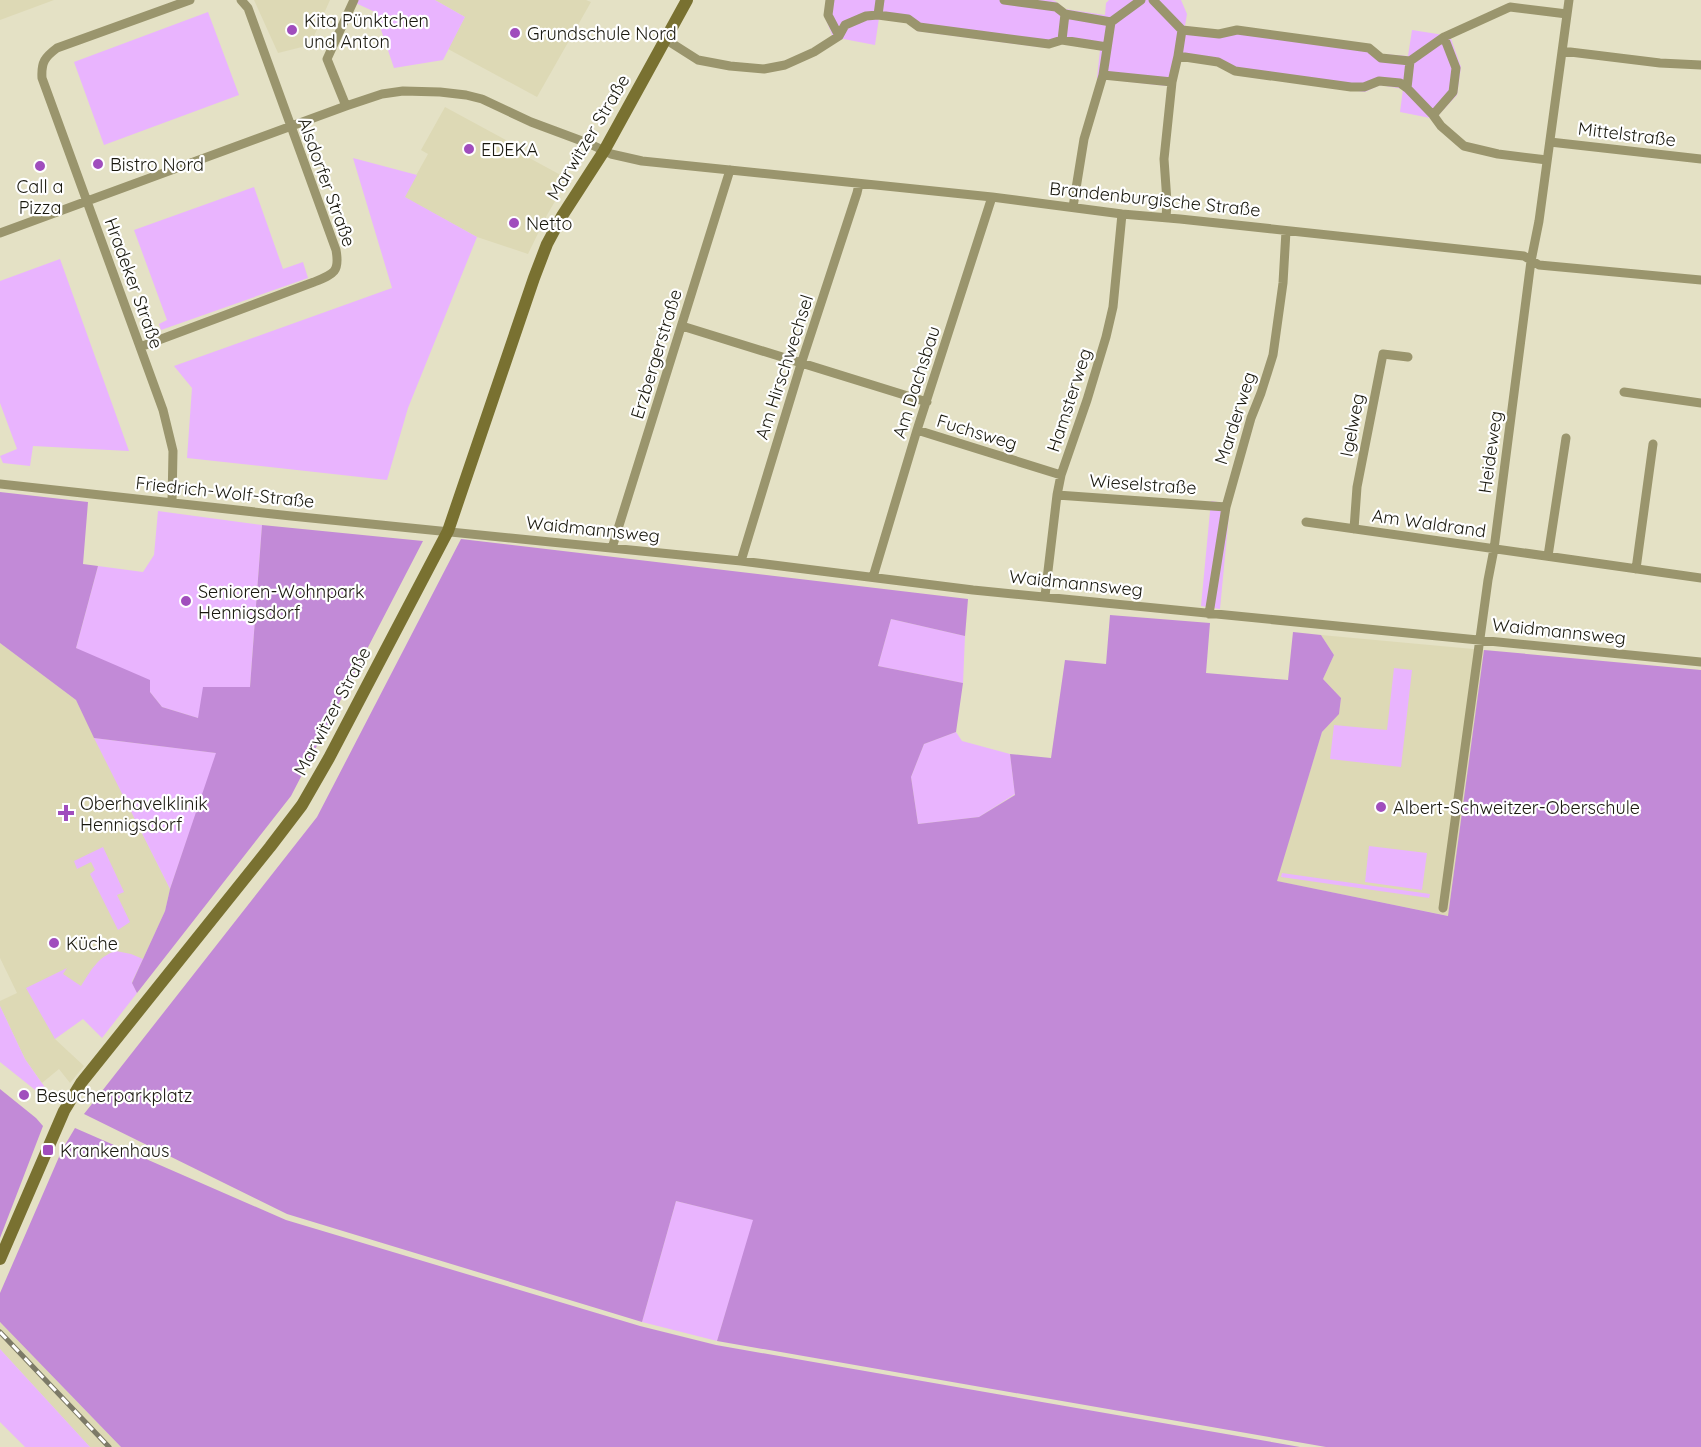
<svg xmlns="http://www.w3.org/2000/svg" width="1701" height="1447" font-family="Quicksand,sans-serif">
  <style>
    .built { fill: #ddd9b5 }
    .green { fill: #e9b4fe }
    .forest { fill: #c28ad7 }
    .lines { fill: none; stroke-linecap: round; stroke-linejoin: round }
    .street { stroke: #9a956d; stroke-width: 9 }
    .secondary { stroke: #797131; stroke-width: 12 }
    .rail-casing { stroke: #7c7a67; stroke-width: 5 }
    .rail { stroke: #fff; stroke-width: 3; stroke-dasharray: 9; stroke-linecap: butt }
    .poi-dot { fill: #a04dbd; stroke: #fff; stroke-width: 2 }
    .labels { text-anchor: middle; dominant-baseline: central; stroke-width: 4.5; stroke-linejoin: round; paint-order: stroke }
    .poi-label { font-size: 18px; fill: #19180e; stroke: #fff; text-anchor: start }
    .street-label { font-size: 18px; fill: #19180e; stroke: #fff }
  </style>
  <rect width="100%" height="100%" fill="#e4e1c5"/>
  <path class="built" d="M0,0H54L0,20Z
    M254,0H330L310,45L278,53Z
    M435,0H586L591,2L537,97L448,49L465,17Z
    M445,107L513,144L511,148L568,179L547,215L528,254L477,237L404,197L428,154L421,150Z
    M1321,635L1484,650L1449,916L1276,881L1322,732L1339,713L1341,698L1323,679L1334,655Z
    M0,643L76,700L170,889L165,911L132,983L88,993L55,1039L84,1066L70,1083L59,1069L42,1083L25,1059L0,1006V1001L17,993L0,958Z
    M0,1322L121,1447H90L0,1349Z"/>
  <path class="green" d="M349,0H435L465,17L443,60L394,68L375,12Z
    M826,0H1051L1055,1L1065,9L1105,15L1106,3L1109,0H1181L1187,14L1185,26L1382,54L1408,56L1412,30L1450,36L1461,67L1457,95L1435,119L1400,112L1403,89L1380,85L1365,92L1232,74L1218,66L1180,60L1175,87L1097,78L1100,50L1060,43L1047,48L917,31L905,21L879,18L875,45L833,37L824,15Z
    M208,12L239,95L104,145L74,62Z
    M353,158L417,175L405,197L477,237L408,408L387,480L187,458L192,388L174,366L392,288Z
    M254,187L283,269L303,262L308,278L161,330L159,324L167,320L134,230Z
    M60,259L129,451L33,446L30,466L3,463L0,456L17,449L0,403V281Z
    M1211,501L1230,504L1220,609L1201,606Z
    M158,511L262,525L250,687L198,718L162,707L150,692L76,648L98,566L143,572L154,555Z
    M891,619L965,636L963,683L878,666Z
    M1394,668L1412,670L1401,767L1330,759L1334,725L1387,730Z
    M956,732L962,741L1010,754L1015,794L979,817L918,824L911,777L924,744Z
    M94,738L217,753L170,889Z
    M1369,846L1427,853L1422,890L1365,882Z
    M103,847L124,892L117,895L130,922L118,930L90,874L95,870L91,862L77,869L74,861Z
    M1282,873L1430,894L1429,898L1281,877Z
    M116,951L131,954L143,959L132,982L137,993L102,1038L83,1019L55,1039L26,988L67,968L63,974L81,986C90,972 98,956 116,951Z
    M0,1006L25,1059L53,1099L49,1101L0,1062Z
    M676,1201L754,1220L717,1341L642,1322Z
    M0,1349L90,1447H25L0,1422Z"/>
  <path class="forest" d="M0,492L88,502L83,564L98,566L76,648L150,680V692L162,707L198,718L203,687H250L262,525L423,541L291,796L137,993L132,983L165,911L170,889L216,753L94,738L76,700L0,643Z
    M461,539L968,599L965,636L891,619L878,666L963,683L956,732L924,744L911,777L918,824L979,817L1015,795L1010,754L1051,758L1065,660L1106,664L1110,615L1210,623L1206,673L1288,680L1293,632L1321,635L1334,655L1323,679L1341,698L1339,714L1322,732L1277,881L1448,916L1484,650L1701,670V1447H1326L717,1341L753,1220L676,1201L642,1322L287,1214L84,1114L317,817Z
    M0,1089L36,1118L43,1126L0,1238Z
    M75,1128L286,1220L640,1326L716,1345L1300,1447H121L0,1322V1293L62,1150Z"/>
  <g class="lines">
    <path class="street" d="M830,0L828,15L839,36
      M1004,0L1056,7L1065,14L1111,22
      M1153,0L1182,30L1178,56L1172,82L1164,159L1167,202L1166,218
      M878,15L880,0
      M1182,30L1219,34L1237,30L1369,48L1381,58L1410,61L1444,37L1510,7L1567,14
      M665,39L698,60L730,66L764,69L785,65L814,52L839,36L845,25L866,16L878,15L908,19L919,27L1049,44L1062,40L1107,47
      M1062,40L1065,14
      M1562,51L1660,63L1701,65
      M1178,56L1218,62L1235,71L1351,87H1364L1379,81L1400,83L1407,88L1433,115L1441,126L1464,146L1498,154L1547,160
      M1103,75L1172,82
      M1407,88L1410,61
      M346,106L327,59L354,0
      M1433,115L1453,92L1456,68L1444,37
      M1550,142L1701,159
      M1073,207L1084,139L1103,75L1111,22L1141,0
      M0,233L346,106L382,94L403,91L440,92L466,95L482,99L531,122L590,144L611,154L642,161L992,197L1122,214L1180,219L1524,256L1539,265L1701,280
      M682,326L927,402
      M140,347L314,282C334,274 340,272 336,250L248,8L241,0
      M1624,392L1701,403
      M917,430L1061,475
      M0,484L291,516L741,561L973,590L1701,662
      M1057,495L1226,507
      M172,503L173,451L163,410L42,78C41,62 45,57 57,48L190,0
      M1306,522L1701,578
      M1354,529L1357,487L1383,354L1408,357
      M612,548L730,170
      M1548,556L1566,438
      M741,561L801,364L857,193L859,184
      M1636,569L1653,444
      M873,577L917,430L992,197
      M1045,596L1057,495L1061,475L1087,400L1106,337L1113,307L1122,214
      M1209,614L1226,507L1251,418L1261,393L1273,355L1283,283L1286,231
      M1443,908L1488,580L1494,549L1531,261L1539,221L1569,0"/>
    <path class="secondary" d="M0,1259L64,1111L81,1083L270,847L302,805L329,758L448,531L534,278L547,244L562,216L604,151L687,0"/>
    <g class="rail-casing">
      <path id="rail" d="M0,1332L109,1447"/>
    </g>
    <use href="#rail" class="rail"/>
  </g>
  <g class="poi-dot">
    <circle cx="292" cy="30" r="6"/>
    <circle cx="515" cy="33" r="6"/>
    <circle cx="469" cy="149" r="6"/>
    <circle cx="98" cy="164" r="6"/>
    <circle cx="40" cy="166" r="6"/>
    <circle cx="514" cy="223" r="6"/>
    <circle cx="186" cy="601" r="6"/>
    <circle cx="1381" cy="807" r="6"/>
    <path d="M63 804h6v6h6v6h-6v6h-6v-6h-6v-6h6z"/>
    <circle cx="54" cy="943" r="6"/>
    <circle cx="24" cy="1095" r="6"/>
    <rect x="42" y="1144" width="12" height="12" rx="3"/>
  </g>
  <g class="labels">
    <g class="poi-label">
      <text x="304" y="20">Kita Pünktchen<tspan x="304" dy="21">und Anton</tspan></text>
      <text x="527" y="33">Grundschule Nord</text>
      <text x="481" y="149">EDEKA</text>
      <text x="110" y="164">Bistro Nord</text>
      <text x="40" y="186" text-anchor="middle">Call a<tspan x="40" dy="21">Pizza</tspan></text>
      <text x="526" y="223">Netto</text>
      <text x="198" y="591">Senioren-Wohnpark<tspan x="198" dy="21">Hennigsdorf</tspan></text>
      <text x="80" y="803">Oberhavelklinik<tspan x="80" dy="21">Hennigsdorf</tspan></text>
      <text x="1393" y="807">Albert-Schweitzer-Oberschule</text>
      <text x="66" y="943">Küche</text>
      <text x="36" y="1095">Besucherparkplatz</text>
      <text x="60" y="1150">Krankenhaus</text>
    </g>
    <g class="street-label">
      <text transform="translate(1627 134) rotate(7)">Mittelstraße</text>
      <text transform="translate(588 137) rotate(-59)">Marwitzer Straße</text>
      <text transform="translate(327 182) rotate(70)">Alsdorfer Straße</text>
      <text transform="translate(1155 199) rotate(6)">Brandenburgische Straße</text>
      <text transform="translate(134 283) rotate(70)">Hradeker Straße</text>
      <text transform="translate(656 354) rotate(-73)">Erzbergerstraße</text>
      <text transform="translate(784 367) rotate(-72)">Am Hirschwechsel</text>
      <text transform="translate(916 382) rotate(-72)">Am Dachsbau</text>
      <text transform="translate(1069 400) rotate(-72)">Hamsterweg</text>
      <text transform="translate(1235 418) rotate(-72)">Marderweg</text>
      <text transform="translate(1352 425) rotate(-79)">Igelweg</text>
      <text transform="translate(977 432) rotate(17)">Fuchsweg</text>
      <text transform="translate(1490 452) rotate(-82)">Heideweg</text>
      <text transform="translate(1143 484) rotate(4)">Wieselstraße</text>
      <text transform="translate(225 492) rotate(6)">Friedrich-Wolf-Straße</text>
      <text transform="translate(1429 523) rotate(8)">Am Waldrand</text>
      <text transform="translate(593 529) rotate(6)">Waidmannsweg</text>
      <text transform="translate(1076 583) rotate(6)">Waidmannsweg</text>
      <text transform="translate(1559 631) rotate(6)">Waidmannsweg</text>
      <text transform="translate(332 711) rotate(-62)">Marwitzer Straße</text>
    </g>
  </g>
</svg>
